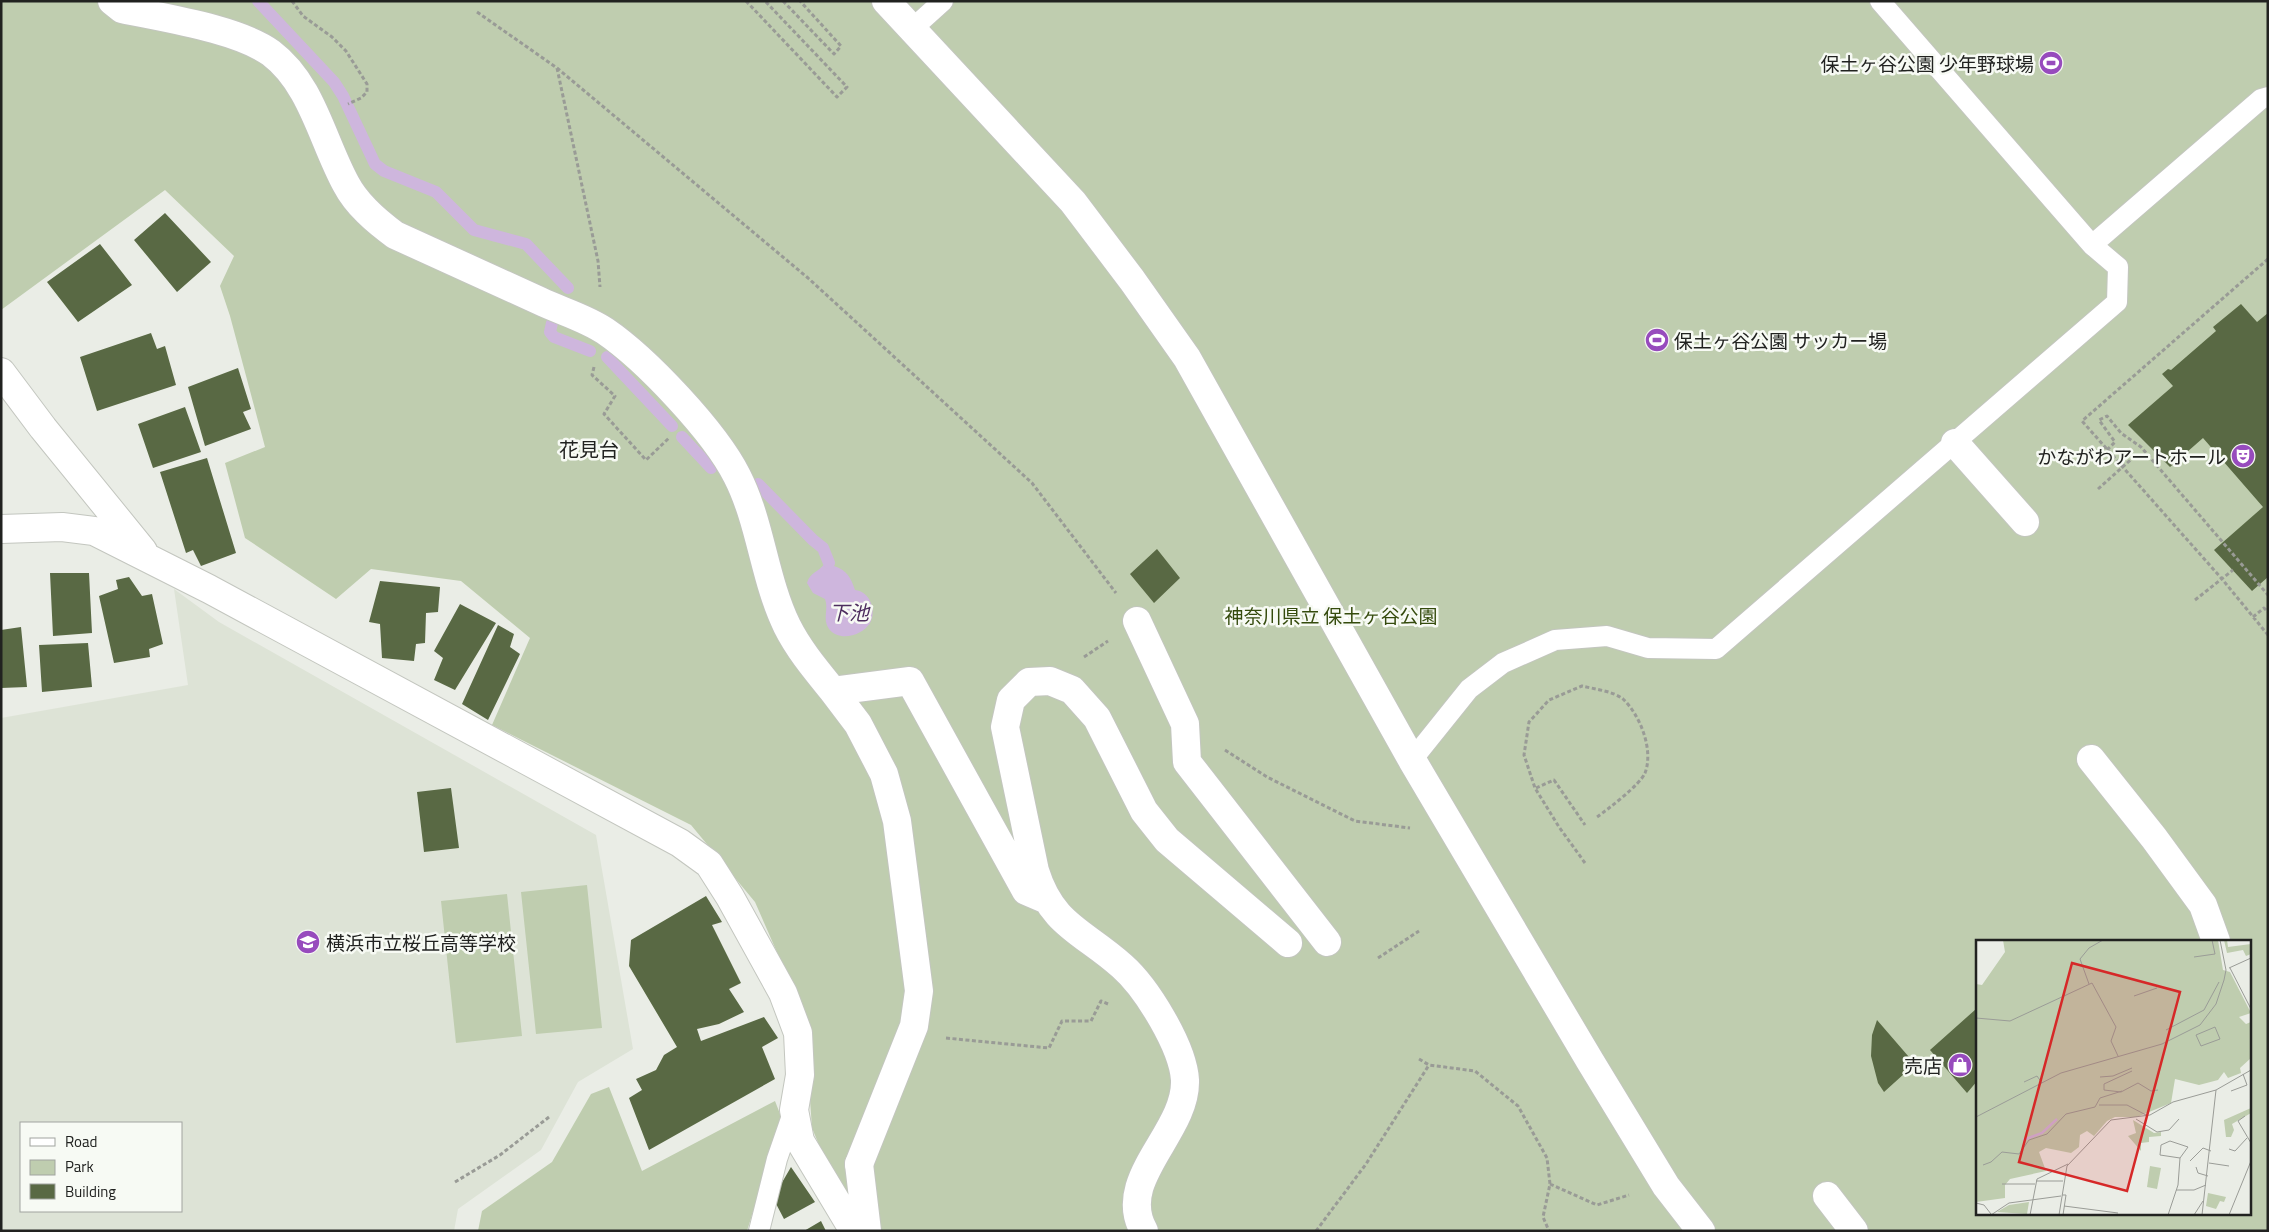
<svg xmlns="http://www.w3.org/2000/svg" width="2269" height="1232" font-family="'Titillium Web','Noto Sans JP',sans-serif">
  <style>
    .built { fill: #dde3d6; fill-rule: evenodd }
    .green { fill: #bfcdaf; fill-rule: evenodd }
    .water { fill: #ceb6dd }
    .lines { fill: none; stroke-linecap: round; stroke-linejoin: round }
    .stream { stroke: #ceb6dd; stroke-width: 12 }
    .building { fill: #596944 }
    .service-casing { stroke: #c3c6bf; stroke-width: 22 }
    .pedestrian-casing { stroke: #c3c6bf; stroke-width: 30 }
    .minor-casing { stroke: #c3c6bf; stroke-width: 30 }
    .tertiary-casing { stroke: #c3c6bf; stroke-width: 30 }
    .path { stroke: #999b96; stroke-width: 3; stroke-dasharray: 4 2.5; stroke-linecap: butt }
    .service { stroke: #fff; stroke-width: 20 }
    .pedestrian { stroke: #fff; stroke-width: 28 }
    .minor { stroke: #fff; stroke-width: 28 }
    .tertiary { stroke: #fff; stroke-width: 28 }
    .labels { text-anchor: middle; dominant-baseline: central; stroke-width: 5; stroke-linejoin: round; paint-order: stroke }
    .poi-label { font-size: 19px; fill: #212220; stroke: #f7faf4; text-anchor: end }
    .park-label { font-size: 19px; fill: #354b0d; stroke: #f7faf4 }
    .neighbourhood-label { font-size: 20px; fill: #212220; stroke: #f7faf4 }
    .water-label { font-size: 20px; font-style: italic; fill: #4d2d5e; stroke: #f7faf4 }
    .inset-river { fill: none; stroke: #ceb6dd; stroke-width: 2.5 }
    .inset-road { fill: none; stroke: #9a9c97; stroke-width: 1 }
    .view { fill: #d62828; fill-opacity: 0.15; stroke: #d62828; stroke-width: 2.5 }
    .inset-edge { fill: none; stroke: #212220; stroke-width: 2.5 }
  </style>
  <rect width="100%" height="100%" fill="#eaede6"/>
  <path class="built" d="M174,589L219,622L596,835L633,1049L578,1082L541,1150L458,1209L454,1231H1V718L188,685ZM21,1123H181V1211H21Z"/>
  <path class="green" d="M1,1H2268V1231H870L829,1169L812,1128L804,1014L755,902L691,825L492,725L530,638L461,581L371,569L336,599L245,538L225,463L265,447L230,316L220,286L234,256L165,190L1,310ZM1978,941H2250V1213H1978Z
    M587,885L602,1028L536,1034L521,892Z
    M507,894L522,1036L456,1043L441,901Z
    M609,1087L642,1171L775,1101L782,1119L747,1231H478L482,1211L552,1162L591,1094Z"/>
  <path class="water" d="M833,562L834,566C847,570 851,578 855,590C870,591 877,611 870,623C862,636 839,642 829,629C822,619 829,609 825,599L813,593L807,583C810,572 819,572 825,563Z"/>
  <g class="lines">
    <path class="stream" d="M258,1L334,82L343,96L375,164L384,171L436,192L474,230L526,244L568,288
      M552,323L550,332L554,337L590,351
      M607,357L672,426
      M682,437L711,468
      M758,484L813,540L823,548L829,563"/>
  </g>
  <path class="building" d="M165,213L211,262L177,292L134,240Z
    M100,244L132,285L78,322L47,282Z
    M2241,304L2257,322L2268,313V577L2252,591L2214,550L2263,507L2203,438L2170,467L2128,425L2173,386L2162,374L2168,369L2171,370L2216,331L2213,327Z
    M151,333L157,349L165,346L176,385L97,411L80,357Z
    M238,368L251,409L243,412L251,429L205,446L188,387Z
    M185,407L201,452L153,468L138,424Z
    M207,458L236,553L201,566L193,550L186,553L160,472Z
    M1157,549L1180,578L1154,603L1130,574Z
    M50,573H89L92,633L53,636Z
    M129,577L142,596L152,594L163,644L149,649L150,657L114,663L99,596L118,589L116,580Z
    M380,581L440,587L438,612L426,613L425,643L416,644L414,661L382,658L380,624L369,622Z
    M460,604L496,623L455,690L434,680L443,658L434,651Z
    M498,625L514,634L510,647L520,654L488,720L462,704Z
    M21,627L27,687L1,688V630Z
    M88,643L92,687L42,692L39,645Z
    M451,788L459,848L424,852L417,792Z
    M706,896L722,922L712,925L741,983L729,989L744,1012L719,1024L697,1029L701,1041L764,1017L778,1038L762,1047L775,1079L649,1150L629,1098L642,1090L636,1079L656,1070L664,1055L677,1047L629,966L631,940Z
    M1976,1009L1978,1080L1967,1093L1930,1050Z
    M1877,1020L1915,1064L1884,1092L1878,1083L1871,1056L1872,1035Z
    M791,1167L815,1202L784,1219L773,1198Z
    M821,1221L826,1231H804Z"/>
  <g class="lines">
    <g class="service-casing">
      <path id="service" d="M912,29L943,1
        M2092,245L2261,99L2268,97
        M1412,760L1469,689L1503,663L1555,640L1607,636L1648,648L1716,649L2117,302L2118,267L2092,245L1880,1
        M759,1231L777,1159L794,1110"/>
    </g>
    <g class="pedestrian-casing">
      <path id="pedestrian" d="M112,1L122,9C164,18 238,29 271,53C312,84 322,140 346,184C357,205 376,221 395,235C443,257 492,279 540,301C561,311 586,318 605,331C646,359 715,432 737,476C761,523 764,579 787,626C799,650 816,670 833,691L910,681L1026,891L1047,900
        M1955,443L2025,522
        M1137,621L1185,724L1187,762L1327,942
        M833,691L858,724L884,774L897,821L919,991L914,1026L859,1164
        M2091,759L2154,838L2203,905L2216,941
        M1827,1196L1854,1231
        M1144,1231C1114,1179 1187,1133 1185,1080C1183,1047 1147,988 1122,966C1083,931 1052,926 1035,871L1005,727L1011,700L1029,682L1050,681L1072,690L1097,718L1144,811L1167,840L1288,943"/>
    </g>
    <g class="minor-casing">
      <path id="minor" d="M1,372L43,428L143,551
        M1,529L62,527L94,531L209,589L680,843L709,864L730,897L783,993L798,1033L800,1075L794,1110L800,1141L854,1231
        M859,1164L867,1231"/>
    </g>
    <g class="tertiary-casing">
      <path id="tertiary" d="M886,1L1073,202L1132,280L1187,358L1412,760L1590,1061L1666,1186L1701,1231"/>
    </g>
    <path class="path" d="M292,1L303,16L332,37L346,51L367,84V92L361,98L348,104
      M746,1L837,97L847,87L765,1
      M783,1L834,54L841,46L800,1
      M477,12L557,68L808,278L1032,483L1116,593
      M557,68L598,261L600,287
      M2268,259L2082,421L2222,579L2268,635
      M594,367L592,375L615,396L604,414L646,460L669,438
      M2107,450L2115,442L2099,420L2107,416L2121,433L2141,447L2268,595
      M2098,489L2136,455
      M2195,600L2233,570
      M2253,617L2264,608L2268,612
      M1084,657L1108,641
      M1225,750L1267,777L1355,821L1410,828
      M1536,788L1554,780L1585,825
      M1585,863L1559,827L1535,788L1524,755L1529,722L1549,700L1582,686C1594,689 1613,691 1623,699C1640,715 1654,750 1645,773C1640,785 1608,809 1597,817
      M1378,958L1419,931
      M946,1038L1049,1048L1062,1021H1091L1101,1001L1108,1004
      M1419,1059L1429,1065L1475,1071L1518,1106L1547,1158L1550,1184L1543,1217L1549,1231
      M455,1182L500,1155L549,1117
      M1550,1184L1597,1205L1629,1195
      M1316,1231L1366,1164L1429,1065"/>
    <use href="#service" class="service"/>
    <use href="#pedestrian" class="pedestrian"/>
    <use href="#minor" class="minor"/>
    <use href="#tertiary" class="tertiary"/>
  </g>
  <defs>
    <g id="stadium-disc" transform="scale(1.25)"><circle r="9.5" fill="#974bbd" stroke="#f7faf4"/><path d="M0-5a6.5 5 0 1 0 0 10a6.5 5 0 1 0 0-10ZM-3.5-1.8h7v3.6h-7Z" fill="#fff"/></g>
    <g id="theatre-disc" transform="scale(1.25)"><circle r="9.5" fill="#974bbd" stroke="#f7faf4"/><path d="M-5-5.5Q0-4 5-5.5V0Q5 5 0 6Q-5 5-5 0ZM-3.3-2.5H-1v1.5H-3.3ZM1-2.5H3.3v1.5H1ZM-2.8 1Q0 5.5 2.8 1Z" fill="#fff"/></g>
    <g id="school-disc" transform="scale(1.25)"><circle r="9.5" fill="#974bbd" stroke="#f7faf4"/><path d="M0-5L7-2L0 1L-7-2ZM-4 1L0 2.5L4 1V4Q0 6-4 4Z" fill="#fff"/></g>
    <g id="shop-disc" transform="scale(1.25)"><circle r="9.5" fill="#974bbd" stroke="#f7faf4"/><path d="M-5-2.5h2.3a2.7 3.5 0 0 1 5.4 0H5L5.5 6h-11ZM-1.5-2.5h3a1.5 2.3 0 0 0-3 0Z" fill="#fff"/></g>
  </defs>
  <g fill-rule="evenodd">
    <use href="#stadium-disc" x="2051" y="63"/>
    <use href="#stadium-disc" x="1657" y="340"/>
    <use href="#theatre-disc" x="2243" y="456"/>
    <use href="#school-disc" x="308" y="942"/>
    <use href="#shop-disc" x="1960" y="1065"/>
  </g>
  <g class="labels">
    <g class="poi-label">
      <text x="2034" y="63">保土ヶ谷公園 少年野球場</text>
      <text x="1674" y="340" text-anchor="start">保土ヶ谷公園 サッカー場</text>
      <text x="2226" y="456">かながわアートホール</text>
      <text x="326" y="942" text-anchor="start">横浜市立桜丘高等学校</text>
      <text x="1942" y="1065">売店</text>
    </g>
    <g class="park-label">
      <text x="1331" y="615">神奈川県立 保土ヶ谷公園</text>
    </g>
    <g class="neighbourhood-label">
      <text x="589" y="449">花見台</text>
    </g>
    <g class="water-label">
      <text x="849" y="612">下池</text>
    </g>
  </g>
  <g transform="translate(1976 940)">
    <rect width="275" height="275" fill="#eaede6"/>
    <path d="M27,0H242L247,30L254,32L275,73L263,77L270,84L275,82V118L264,128L265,133L252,138L248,132L242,140L223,145L199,139L195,163L161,177H139L131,181L118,196L111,191L104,195L103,207L95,213L70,208L63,212L70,231L34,239L29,245V258L0,262V44L6,45L29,12ZM248,0H251L252,7L275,4V14L270,16L267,10L251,13ZM275,168V173L256,184L258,190L255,197H250L248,180ZM157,180L178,193L185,192V196L173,197V202L165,203V211L152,196L160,193ZM174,226L185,228L181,249L171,247ZM232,253L250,257L248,262L244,261L240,269L230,266ZM53,262L51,274L21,272L33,265Z" fill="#bfcdaf"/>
    <path class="inset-river" d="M47,200L66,193L81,179"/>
    <path class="inset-road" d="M218,17L239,14L236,0M253,28L275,18M254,28L275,69M113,44L104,19L113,8L127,0M158,56L181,48M0,78L34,81L116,43L140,87L135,101L142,116M239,87L244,99L225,106L220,95ZM190,90L228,70L243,42M156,131L128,144V150L145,152L162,143L175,151L182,150M124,137L137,136L156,128M48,142L61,136L66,143M255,151L271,145L267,134M123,165H151L170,175M269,176L262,181L275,203M0,177L85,133L186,104L224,85L240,64L248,40L250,30L244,0M160,179L181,192L193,190L203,179M253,209L259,211L271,198M214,221L227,208L235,211M233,223L253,226M7,225L15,222L26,212L43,214L53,200L71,194L90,174L119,167L124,158L146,151M220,227L222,233L232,236M60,241H87M26,244H59M200,250H218L230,245M86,255H90L87,275M0,263L8,265L15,274M88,266L142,273M15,275L33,263L85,256M54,275L61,239L92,224M83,275L91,226L135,180L174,175L197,162L240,150L275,130M192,275L202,245L204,218L212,207L194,201L185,205L184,215L204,218M218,275L227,261M226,275L240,150M253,275L275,221"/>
    <path class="view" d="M96,23L204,52L151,251L43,222Z"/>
    <rect width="275" height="275" class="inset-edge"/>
  </g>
  <rect width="2269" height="1232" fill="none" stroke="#212220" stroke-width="5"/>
  <rect x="20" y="1122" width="162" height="90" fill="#f7faf4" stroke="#a1a49f"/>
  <rect x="30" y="1138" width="25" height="8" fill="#ffffff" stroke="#a1a49f"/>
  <text x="65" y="1147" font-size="15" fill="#212220">Road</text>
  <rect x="30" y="1160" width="25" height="15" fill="#bfcdaf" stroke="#a1a49f"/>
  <text x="65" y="1172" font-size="15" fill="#212220">Park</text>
  <rect x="30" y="1184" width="25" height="15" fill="#596944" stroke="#a1a49f"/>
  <text x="65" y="1197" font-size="15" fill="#212220">Building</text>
</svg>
